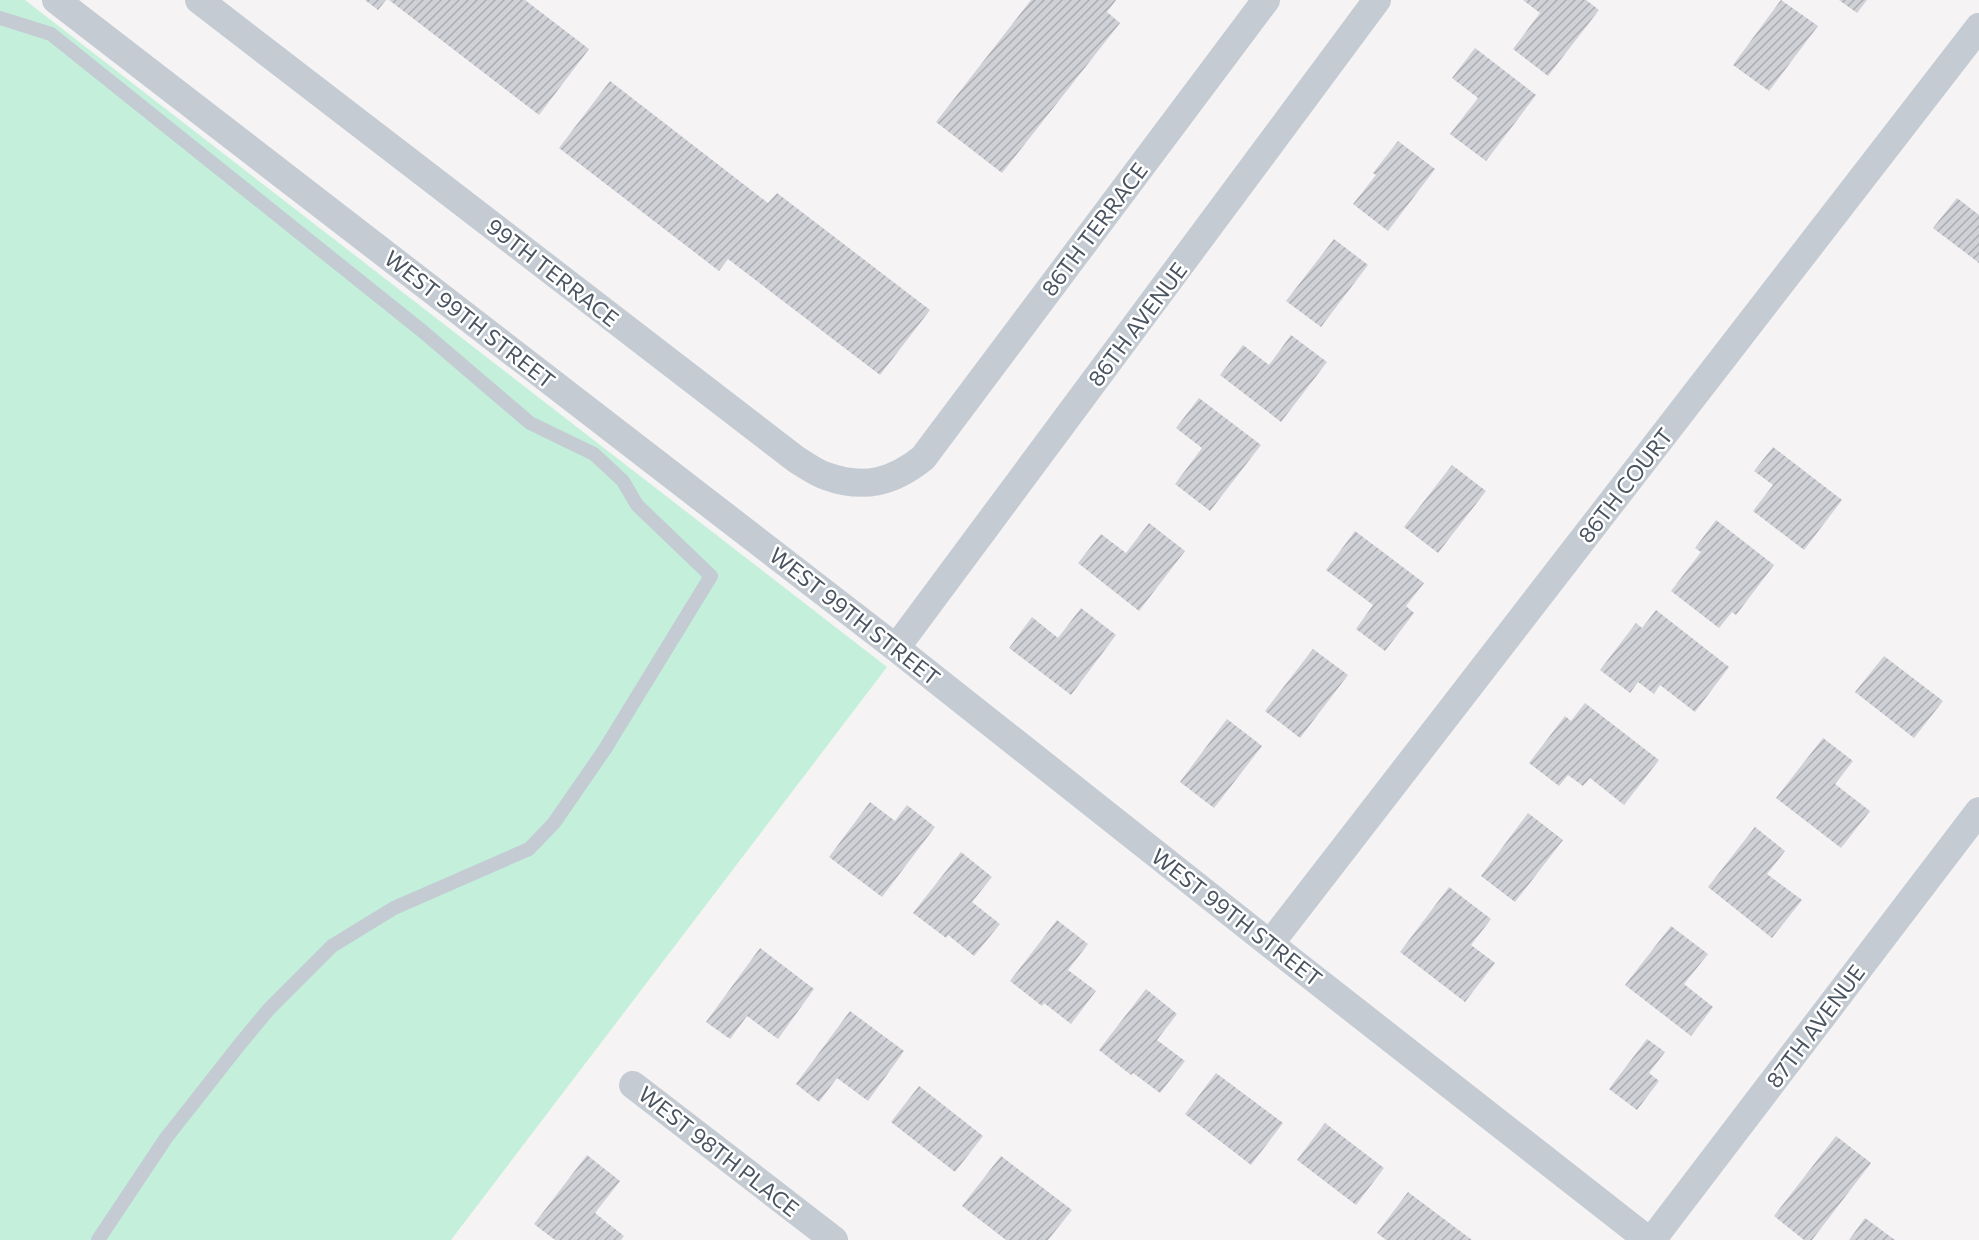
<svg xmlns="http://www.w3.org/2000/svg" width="1979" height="1240" font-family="Commissioner,sans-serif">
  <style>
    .green { fill: #c4f0db }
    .building { fill: url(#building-hatch) }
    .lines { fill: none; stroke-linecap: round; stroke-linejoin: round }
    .service { stroke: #c4cbd3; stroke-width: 14 }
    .minor { stroke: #c4cbd3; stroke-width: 28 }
    .labels { text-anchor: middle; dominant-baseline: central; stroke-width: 5; stroke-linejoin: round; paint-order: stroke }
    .street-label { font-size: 22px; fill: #4a5360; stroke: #fff }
  </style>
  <defs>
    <pattern id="building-hatch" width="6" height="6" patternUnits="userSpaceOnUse" patternTransform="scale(1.5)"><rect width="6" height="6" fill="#cfd1d7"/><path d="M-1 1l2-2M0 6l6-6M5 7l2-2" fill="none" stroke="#aaacb2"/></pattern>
  </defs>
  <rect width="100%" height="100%" fill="#f5f3f3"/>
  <path class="green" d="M0,0H25L887,667L451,1240H0Z"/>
  <path class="building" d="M365,0H386L378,10Z
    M389,0H525L589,49L539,115Z
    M1031,0H1116L1107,12L1120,23L1002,173L936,122Z
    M1523,0H1586L1599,10L1548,76L1513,49L1540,13Z
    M1781,0L1818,26L1769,91L1733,65Z
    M1839,0H1867L1857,13Z
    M1475,48L1536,95L1486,161L1450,134L1478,98L1452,78Z
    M610,81L768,203L777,193L930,310L880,375L728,259L719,271L559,148Z
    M1398,141L1435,169L1388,231L1353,204L1376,175L1373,173Z
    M1957,198L1979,215V263L1933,228Z
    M1334,239L1368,265L1321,327L1286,301Z
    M1291,335L1327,362L1281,422L1220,375L1243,345L1269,365Z
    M1199,398L1261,445L1210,511L1175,484L1202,448L1176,428Z
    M1773,447L1842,500L1804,550L1753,511L1773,485L1754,471Z
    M1452,465L1486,491L1438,553L1404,527Z
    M1716,520L1774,565L1736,615L1732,612L1719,628L1671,591L1701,552L1695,548Z
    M1149,523L1185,551L1139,611L1078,563L1101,534L1126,553Z
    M1355,531L1424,583L1406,606L1414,613L1385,651L1356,629L1373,605L1326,570Z
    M1081,608L1116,635L1071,695L1009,648L1032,617L1058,638Z
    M1656,610L1729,667L1695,712L1660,685L1654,694L1638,682L1630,693L1600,670L1636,623L1642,628Z
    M1313,649L1348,675L1300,738L1265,711Z
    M1884,656L1943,701L1914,738L1855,692Z
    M1585,703L1659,760L1624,805L1590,778L1583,786L1568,775L1559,786L1529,763L1565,716L1571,721Z
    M1227,719L1262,746L1214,808L1180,782Z
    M1823,738L1853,761L1835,784L1870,811L1841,848L1776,798Z
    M870,802L895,821L907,805L935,827L882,897L829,857Z
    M1528,813L1563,840L1515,902L1481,876Z
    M1755,827L1785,851L1767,874L1802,900L1772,938L1708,887Z
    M961,852L992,877L972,902L1000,924L974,956L948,935L946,938L913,913Z
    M1449,887L1491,919L1471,945L1495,963L1465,1002L1400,952Z
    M1057,920L1088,944L1068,970L1096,991L1071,1024L1044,1003L1042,1006L1010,981Z
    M1671,926L1708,954L1684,984L1713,1007L1691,1036L1625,985Z
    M760,948L814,989L778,1039L747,1016L730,1039L706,1022Z
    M1146,989L1177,1014L1157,1040L1185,1061L1160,1093L1133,1073L1131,1075L1099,1050Z
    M850,1011L904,1051L868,1101L837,1078L819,1102L796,1084Z
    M1647,1039L1665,1052L1649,1073L1659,1081L1637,1110L1609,1089Z
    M1216,1073L1283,1123L1251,1165L1185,1114Z
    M919,1086L983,1136L955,1172L891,1122Z
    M1325,1123L1384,1168L1356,1205L1297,1160Z
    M1836,1136L1871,1163L1812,1240H1804L1774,1216Z
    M587,1155L620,1181L595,1213L624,1236L621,1240H555L534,1224Z
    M1001,1156L1072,1210L1048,1240H1006L962,1206Z
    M1408,1192L1472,1240H1386L1377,1233Z
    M1865,1218L1895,1240H1849Z"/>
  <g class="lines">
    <path class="service" d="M0,18L51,34L421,330L530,423L594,454L623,481L637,505L711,576L605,749L554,823L529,849L394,908L332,946L269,1009L240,1044L166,1138L98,1240"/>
    <path class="minor" d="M56,0L896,648L1270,944L1648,1240
      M199,0L797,460C806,465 816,473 826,476C864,490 893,482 923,458L1266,0
      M896,648L1377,0
      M1270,944L1979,27
      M633,1085L834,1240
      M1652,1240L1979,811"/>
  </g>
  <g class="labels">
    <g class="street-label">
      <text transform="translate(1094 229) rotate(-53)">86TH TERRACE</text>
      <text transform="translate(553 272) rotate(38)">99TH TERRACE</text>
      <text transform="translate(470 319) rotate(38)">WEST 99TH STREET</text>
      <text transform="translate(1137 324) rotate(-53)">86TH AVENUE</text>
      <text transform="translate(1625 485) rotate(-52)">86TH COURT</text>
      <text transform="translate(855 616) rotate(38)">WEST 99TH STREET</text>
      <text transform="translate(1237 917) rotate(38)">WEST 99TH STREET</text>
      <text transform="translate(1815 1026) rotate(-53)">87TH AVENUE</text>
      <text transform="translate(719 1151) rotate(38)">WEST 98TH PLACE</text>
    </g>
  </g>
</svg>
